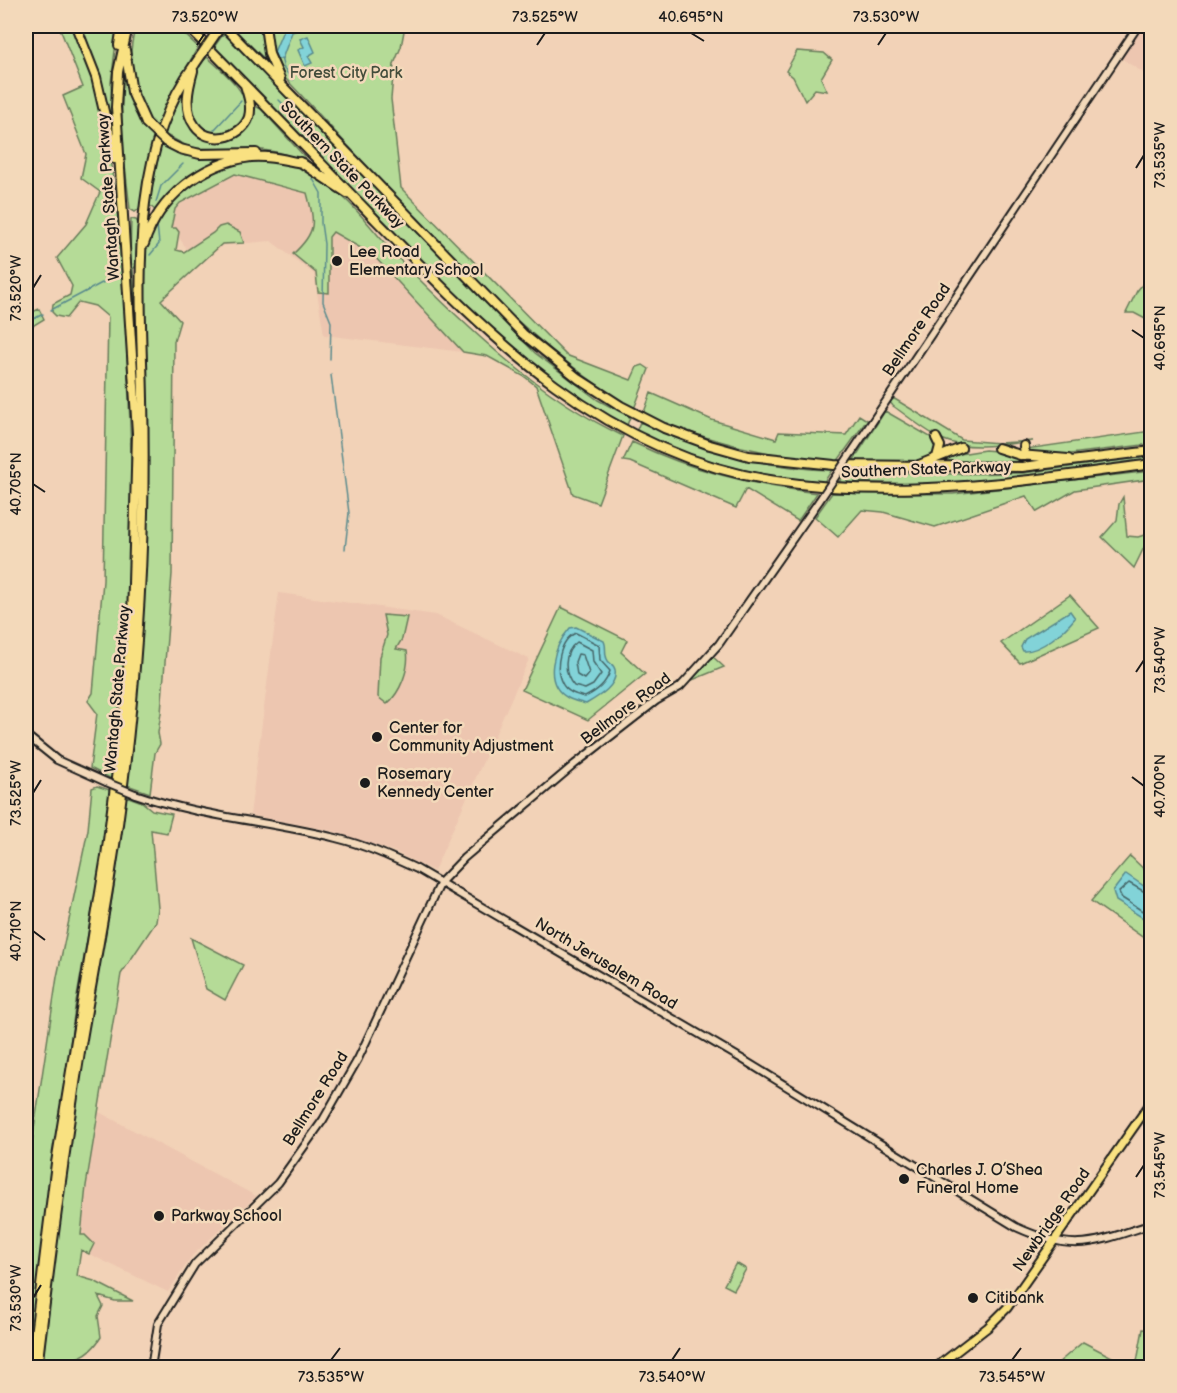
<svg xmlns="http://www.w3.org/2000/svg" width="1177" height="1393" font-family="'Balsamiq Sans',sans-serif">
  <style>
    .built { fill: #edc6b0 }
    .green { fill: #b5db97; stroke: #687c5a; stroke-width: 1.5 }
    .water { fill: #82d3d8; stroke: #598a8d; stroke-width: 1.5 }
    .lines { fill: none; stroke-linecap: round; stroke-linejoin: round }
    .shore { stroke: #456567; stroke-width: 1.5 }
    .stream { stroke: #598a8d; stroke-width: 1.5 }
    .secondary-casing { stroke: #1c1c1c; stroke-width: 10 }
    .primary-casing { stroke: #1c1c1c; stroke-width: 11 }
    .highway-casing { stroke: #1c1c1c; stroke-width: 12 }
    .secondary { stroke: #f3d9ba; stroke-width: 6 }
    .primary { stroke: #f9e181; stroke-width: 7 }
    .highway { stroke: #f9e181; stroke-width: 8 }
    .secondary-bridge-casing { stroke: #1c1c1c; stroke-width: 10; stroke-linecap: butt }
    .highway-bridge-casing { stroke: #1c1c1c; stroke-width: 12; stroke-linecap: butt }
    .secondary-bridge { stroke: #f3d9ba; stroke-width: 6 }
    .highway-bridge { stroke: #f9e181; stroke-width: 8 }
    .ticks { fill: none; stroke: #1c1c1c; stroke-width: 2 }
    .poi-dot { fill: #1c1c1c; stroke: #f3d9ba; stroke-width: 2 }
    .labels { text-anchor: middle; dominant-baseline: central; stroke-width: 5; stroke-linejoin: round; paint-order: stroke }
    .park-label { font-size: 16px; fill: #424c3b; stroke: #f3d9ba }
    .street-label { font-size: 16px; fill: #1c1c1c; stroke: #f3d9ba }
    .poi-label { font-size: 16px; fill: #1c1c1c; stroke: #f3d9ba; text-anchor: start }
    .neatline { fill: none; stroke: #1c1c1c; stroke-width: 2 }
    .ticks-label { font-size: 15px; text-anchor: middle; fill: #1c1c1c }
  </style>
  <rect width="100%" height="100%" fill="#f2d2b7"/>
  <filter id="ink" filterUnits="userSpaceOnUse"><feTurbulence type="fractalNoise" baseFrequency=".0167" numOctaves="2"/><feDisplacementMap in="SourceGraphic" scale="12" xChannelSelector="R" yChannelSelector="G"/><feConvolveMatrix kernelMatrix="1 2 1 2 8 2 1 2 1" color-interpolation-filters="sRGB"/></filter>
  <g filter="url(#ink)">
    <path class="built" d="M1138,26H1151V78L1118,56Z
      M236,170L310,188L463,352L324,335L314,274L271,241L223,245L199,266L163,215Z
      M279,593L436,615L529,659L434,871L393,851L333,831L250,815Z
      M99,1112L256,1196L192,1256L168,1292L81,1250L86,1186Z"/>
    <path class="green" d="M59,26H73C116,130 121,238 127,350C129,410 133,470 132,531C131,614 123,697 112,779L90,768L97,713L88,701L93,693L103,581L108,317L95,306L79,302L66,318L56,316L52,312L53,304L70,295L72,286L57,258L86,224L100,192L81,178L86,154L63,96L83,87Z
      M80,26H118L111,83L113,131L105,95Z
      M136,26H176L198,47L171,94L159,128C129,107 126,57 136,26Z
      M230,26H262L264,48L270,64Z
      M267,26H405L401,47L394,64L391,99L401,188L566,355L631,380L637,367L643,365L649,369L634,409C499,327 392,189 283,76L275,58Z
      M224,33L535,353L598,400L630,417L626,428L578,400L478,319L214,47Z
      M797,51L824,53L832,60L821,78L827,91L815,89L805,101L793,77L786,71Z
      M207,57C219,68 235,81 242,94C254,119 231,143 206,132C182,122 188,84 198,66C201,61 204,61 207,57Z
      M123,74L126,75L134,111L156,139L139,209L135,212L130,209L121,132Z
      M190,75L184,106L202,136L242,132L253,105L261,109L314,167L282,153L263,150L191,148L164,134Z
      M161,142L185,156L228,160L186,180L155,210L149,205Z
      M247,160C273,160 295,162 317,176C350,197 375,234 401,261C466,327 538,396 623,436L598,503L573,494L536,386L525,377L487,356L463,352L373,255L333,232L329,237V293L318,292L316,273L293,254C317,232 315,223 307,193L235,174L180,203L175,209L171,228H176L179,232L176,250L184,252L213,233L219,227L226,225L240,232L244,243L222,244L161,300L180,321L174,341L172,574L161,713L158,733L160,744L155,753L150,793L127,785C141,680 145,574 147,468C148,411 143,354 144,296C145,272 143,242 155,220C173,188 213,168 247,160Z
      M131,219L136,220L138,223L137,265L133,269L138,348L136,351L130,259Z
      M1151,274V322L1134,313H1126L1137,291Z
      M39,309L44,319L26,330V315Z
      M651,393L712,420L776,439L779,432L846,435L859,415L867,420L837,462C768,457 707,441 643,415Z
      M893,398L962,440L999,443L1033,441C1006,444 970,451 944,440C926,432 909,417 893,406L890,402Z
      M885,411L932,438L938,448L936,456L921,461H853Z
      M640,422C701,450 765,469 832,470L824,482C757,477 696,461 636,432Z
      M1151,431V444L1054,456L1030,455L1026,449Z
      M632,442C692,471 751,485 817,493L798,521L746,489L736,508L630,462L623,461Z
      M985,450L996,451L1030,462L931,463L947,456Z
      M1151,456V461L977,482L913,484L839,482L847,471L947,474L1023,473Z
      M1151,471V479L1075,490L1037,512L1026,496L935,527L883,512L862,510L838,537L815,517L832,493L953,494Z
      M1123,497L1127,536L1138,537L1151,533L1134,568L1102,537L1117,520L1119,504Z
      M1070,595L1099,628L1020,663L1001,643Z
      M561,607L627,640L621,652L645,674L588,720L522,690Z
      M383,615L407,617L402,639L396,649L407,651C410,669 400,693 387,704L378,697L380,657L387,635Z
      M712,656L724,667L685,683Z
      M97,786L113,791L75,1008L26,1368V1182L57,977L88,830L92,788Z
      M126,796L142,802L152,810L172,814L167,833L151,830L158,908L156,922L121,974L86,1186L81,1235H85L94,1244L89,1254L81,1250L77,1276L94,1281L133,1301H115L98,1296L103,1306L98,1316L101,1337C93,1350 83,1359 68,1359L67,1367L42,1368L58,1229L78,1083L112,898Z
      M1130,856L1151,876V943L1091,901Z
      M191,938L243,965L225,1000L206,989Z
      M736,1263L746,1269L734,1290L724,1285Z
      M1143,1329L1151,1330V1367H1136Z
      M1083,1342L1131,1367H1061L1058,1363Z"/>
    <path class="water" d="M285,26H310L292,32L282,59H277L274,52Z
      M308,36L315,52L308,56L312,63L305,66L298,50L304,47L300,39Z
      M1070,611L1075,618C1065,631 1040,652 1023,651L1021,647L1025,639Z
      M576,627L604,641C607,647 604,653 607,659C609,665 614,663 615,670C618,686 598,697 586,704C580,702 573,701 568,698C541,683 554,646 570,628Z
      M1126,874L1151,891V923L1116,901L1113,891Z"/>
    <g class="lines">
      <path class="shore" d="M576,633L599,645L600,660L610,671C606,684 597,691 585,697C576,695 566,692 562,683C554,668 560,639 576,633Z
        M577,642L592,650L593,662L601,674L593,685L585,689L574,686C563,674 563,652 577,642Z
        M578,654L583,655L589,673L584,679L577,675L575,662Z
        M1152,896L1129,883L1119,892L1122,898L1152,917"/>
      <path class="stream" d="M281,58L284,69L293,80
        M279,100L308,129
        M214,130L241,101
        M313,179L321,193V223L324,244L323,302L331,322L330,359
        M156,202L161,186L183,164
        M150,255L159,244L157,224
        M51,310L117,275
        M26,323L43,314
        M331,375L349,513L345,549"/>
      <g class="secondary-casing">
        <path id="secondary" d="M852,452L1138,26
          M26,735L57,760L106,782
          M135,794C201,817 269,821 336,838C365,845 391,857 417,869L742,1059L1016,1227C1075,1254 1093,1243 1152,1224
          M151,1368L158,1324L195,1264L278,1183L323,1120L358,1059L441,882L464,858L575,764L656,701L680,687L719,644L819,501"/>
      </g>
      <g class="primary-casing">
        <path id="primary" d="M1147,26L1152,28
          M935,1368L988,1327L1007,1308L1152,1101"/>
      </g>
      <g class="highway-casing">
        <path id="highway" d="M76,26L96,77L115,159
          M187,26C249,88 309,151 370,214C487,334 602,455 776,481C901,500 1028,481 1152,464
          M224,26L523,334L579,379L621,406L664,428L710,445L749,456L834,465L1022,467L1152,451
          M265,26L269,54L280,79
          M119,45L122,26
          M125,50L132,92L146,123
          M193,71C188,89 183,110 195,126C208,145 241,139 249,117C252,106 248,95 245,85
          M180,149L200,154L256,153
          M300,162L347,193
          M144,244C159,197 202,163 251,157C268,155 285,160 302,163
          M936,438L940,446L937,457
          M1024,446L1025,456
          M998,448L1020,455L1068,459
          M919,465L961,448
          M31,1368L56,1163L106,856L124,716L132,621L137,433L116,107L118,72L128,26
          M37,1368C50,1260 64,1152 81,1045C96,956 114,867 124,776C139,651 146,525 143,399C141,291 127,155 195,64"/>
      </g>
      <use href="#secondary" class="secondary"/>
      <use href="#primary" class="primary"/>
      <use href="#highway" class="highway"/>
      <g class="secondary-bridge-casing">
        <path id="secondary-bridge" d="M819,501L852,452
          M106,782L135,794"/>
      </g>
      <g class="highway-bridge-casing">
        <path id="highway-bridge" d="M195,64L221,26
          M146,123L166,142L180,149"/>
      </g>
      <use href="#secondary-bridge" class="secondary-bridge"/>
      <use href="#highway-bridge" class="highway-bridge"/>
    </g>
  </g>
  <path class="ticks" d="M691,33L704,41M197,45L205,33M537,45L545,33M878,45L886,33M1136,168L1144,155M33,288L41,275M1132,330L1144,338M33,484L45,492M1136,672L1144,660M1132,777L1144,786M33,793L41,780M33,931L45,940M1136,1177L1144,1165M33,1298L41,1285M331,1360L340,1348M672,1360L680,1348M1012,1360L1021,1348"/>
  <g class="poi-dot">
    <circle cx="337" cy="261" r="6"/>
    <circle cx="377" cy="737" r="6"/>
    <circle cx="365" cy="783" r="6"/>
    <circle cx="904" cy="1179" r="6"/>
    <circle cx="159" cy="1216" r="6"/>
    <circle cx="973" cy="1298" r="6"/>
  </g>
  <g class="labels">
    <g class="park-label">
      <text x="346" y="73">Forest City Park</text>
    </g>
    <g class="street-label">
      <text transform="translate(342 165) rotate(46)">Southern State Parkway</text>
      <text transform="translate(109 197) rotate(-94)">Wantagh State Parkway</text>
      <text transform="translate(917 330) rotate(-56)">Bellmore Road</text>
      <text transform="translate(926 470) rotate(-2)">Southern State Parkway</text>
      <text transform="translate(118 689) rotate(-85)">Wantagh State Parkway</text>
      <text transform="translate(626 709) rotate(-37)">Bellmore Road</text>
      <text transform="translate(606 964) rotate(31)">North Jerusalem Road</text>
      <text transform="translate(316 1099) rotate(-58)">Bellmore Road</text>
      <text transform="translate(1052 1220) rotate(-55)">Newbridge Road</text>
    </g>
    <g class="poi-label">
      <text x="349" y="252">Lee Road<tspan x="349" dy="18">Elementary School</tspan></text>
      <text x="389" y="728">Center for<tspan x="389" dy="18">Community Adjustment</tspan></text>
      <text x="377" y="774">Rosemary<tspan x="377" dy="18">Kennedy Center</tspan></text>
      <text x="916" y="1170">Charles J. O’Shea<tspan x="916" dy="18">Funeral Home</tspan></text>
      <text x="171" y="1216">Parkway School</text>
      <text x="985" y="1298">Citibank</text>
    </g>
  </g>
  <rect width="1177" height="1393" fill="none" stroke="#f3d9ba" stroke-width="66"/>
  <rect x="33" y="33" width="1111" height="1327" class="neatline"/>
  <g class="ticks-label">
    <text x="205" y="22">73.520°W</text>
    <text x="545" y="22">73.525°W</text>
    <text x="691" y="22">40.695°N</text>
    <text x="886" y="22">73.530°W</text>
    <text transform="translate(1160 155) rotate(-90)" y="5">73.535°W</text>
    <text transform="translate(16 288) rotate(-90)" y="5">73.520°W</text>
    <text transform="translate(1160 338) rotate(-90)" y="5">40.695°N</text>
    <text transform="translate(16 484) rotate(-90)" y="5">40.705°N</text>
    <text transform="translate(1160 660) rotate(-90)" y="5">73.540°W</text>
    <text transform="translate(1160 786) rotate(-90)" y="5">40.700°N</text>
    <text transform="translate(16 793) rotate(-90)" y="5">73.525°W</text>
    <text transform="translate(16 931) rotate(-90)" y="5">40.710°N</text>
    <text transform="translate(1160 1165) rotate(-90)" y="5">73.545°W</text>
    <text transform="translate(16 1298) rotate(-90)" y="5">73.530°W</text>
    <text x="331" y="1382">73.535°W</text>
    <text x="672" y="1382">73.540°W</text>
    <text x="1012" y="1382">73.545°W</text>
  </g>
</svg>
